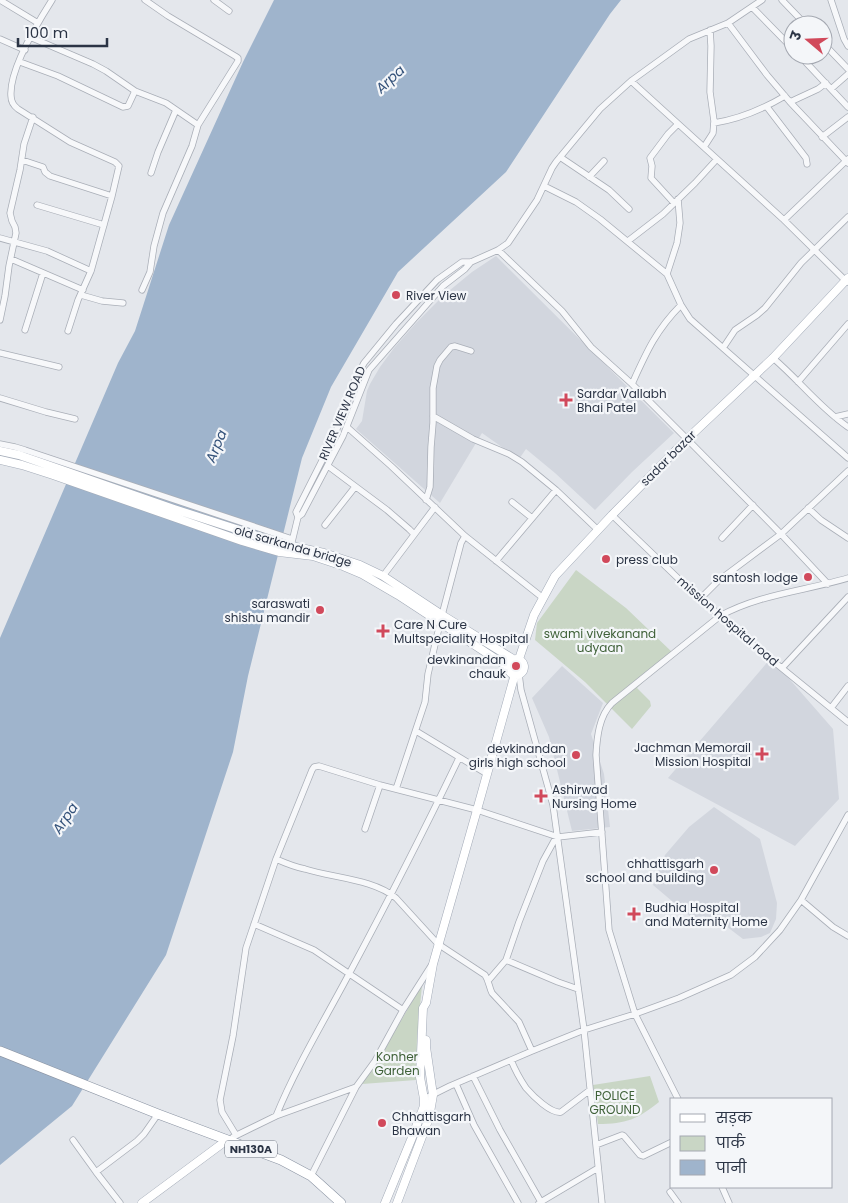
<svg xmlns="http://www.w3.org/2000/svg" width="848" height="1203" font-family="Poppins,'Noto Sans Devanagari',sans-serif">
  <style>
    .built { fill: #d2d6de }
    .green { fill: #c9d6c5 }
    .water { fill: #9fb4cc }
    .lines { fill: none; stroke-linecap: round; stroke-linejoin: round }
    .minor-casing { stroke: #a9aeb7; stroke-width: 7 }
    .major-casing { stroke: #a3abb8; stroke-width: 9 }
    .highway-casing { stroke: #8b94a3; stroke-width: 10 }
    .minor { stroke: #f7f8fa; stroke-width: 5.5 }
    .major { stroke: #fff; stroke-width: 8 }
    .highway { stroke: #fff; stroke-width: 9 }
    .poi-dot { fill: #d1495b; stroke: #f4f6f9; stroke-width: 2 }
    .labels { text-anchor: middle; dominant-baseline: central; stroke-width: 4.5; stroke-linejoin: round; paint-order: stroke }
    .shield { fill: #f4f6f9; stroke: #676e7b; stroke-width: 1 }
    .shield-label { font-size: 11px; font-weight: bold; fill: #2b3445 }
    .poi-label { font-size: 12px; fill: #2b3445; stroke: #f4f6f9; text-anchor: start }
    .street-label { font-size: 12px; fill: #2b3445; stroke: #f4f6f9 }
    .park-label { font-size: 12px; fill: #3f6138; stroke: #f4f6f9 }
    .water-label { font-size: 14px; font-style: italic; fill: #34527a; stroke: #f4f6f9 }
  </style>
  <rect width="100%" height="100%" fill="#e4e7ec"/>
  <path class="built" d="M496,256L674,433L632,472L595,510L555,473L526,449L519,459L482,433L440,503L356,429L362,421L367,391L370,384L380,367L394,348L416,323L444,295L472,272Z
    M771,658L833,729L839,799L795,846L668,778Z
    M562,666L603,703L591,734L604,774L610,827L572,831L549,737L532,698Z
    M714,807L760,839L777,903L776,919L770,933L761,937L743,939L726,926L703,916L692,918L653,885L665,855L689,827Z"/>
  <path class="green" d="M576,570L626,608L673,653L637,688L650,701L651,706L632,729L585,682L535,640L537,623Z
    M422,985L417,1038L416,1080L362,1084L386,1046Z
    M650,1076L659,1102C638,1119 626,1124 598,1124L593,1085Z"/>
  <path class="water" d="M274,0H621L610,14L506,172L398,272L331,387L302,458L248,676L233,752L166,955L72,1106L0,1165V638L118,363L135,331L169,225L243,62Z"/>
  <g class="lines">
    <g class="minor-casing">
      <path id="minor" d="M0,0L38,23
        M52,0C38,22 9,70 11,96C11,102 14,106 18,109L70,142L115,162L119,166L112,196L91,271L78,300L68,331
        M214,0L229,11
        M782,0L806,25
        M831,0L844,39L848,46
        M752,7L793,49
        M728,23L767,75L790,102L848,163
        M30,37L93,64L106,71L135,91L166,103L198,125
        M0,39L25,50
        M823,43L848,69
        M799,55L848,107
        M20,62L58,76L123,107L128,106L135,91
        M631,81L784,220L847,282
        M831,89L848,74
        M790,102L818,89L826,83
        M767,107L806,158L807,164
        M714,123C740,119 763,109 785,96
        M822,137L848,117
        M704,147L713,133L714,121L710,92L711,46L710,30
        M560,157L609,190L629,209
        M22,160L43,167L45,172L50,176L112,196
        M151,173L158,152L176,110
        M589,177L604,161
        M544,186L576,202L600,219L667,274L681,305L690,319L848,458
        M674,203L651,178L652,166L650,158L668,134L678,124
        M37,205L104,225
        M784,220L848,159
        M0,238L47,251L91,271
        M628,241L663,214L695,183L717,159
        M498,250L562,311L591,347L632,384L687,439L781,534L828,584
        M11,259L83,290
        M667,274L677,243L680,223L678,199
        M142,290L150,272L154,246L163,213L192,146L198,125L238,61V58L235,56L168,16L145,0
        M81,295L102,301L123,303
        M0,320L5,296L9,266L16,233L15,227L12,221L10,213L20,170L24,144L33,117
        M25,330L43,273
        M723,348L735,330L757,315L765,308L801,263L848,217
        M0,353L59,367
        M773,358C799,380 820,408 848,427
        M798,382L848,324
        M632,384C646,353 656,330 681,305
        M0,398L46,412L75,419
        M433,416L473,439L509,454L522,462L556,490L598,530
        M835,417L848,414
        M347,427L391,466L465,536L543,598
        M0,444L15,447L25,450L292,539
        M328,466L387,510L409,529L414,534
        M426,500L430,487L431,447L433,423V388L437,366L440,360L451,347L455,346L471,351
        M512,502L532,518
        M808,508L821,520L848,538
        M612,515L684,584L701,598L741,635L848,722
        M298,517L302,514L343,436L369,370L443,286L465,269L471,262
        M325,525L355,487
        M722,538L753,505
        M291,546L298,517L296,512L334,437L355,380L364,363L396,324L437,280L462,262H471L498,250L508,243L537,200L552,168L556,162L600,109L631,81L689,39L728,23L762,0
        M496,561L556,490
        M383,576L435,507
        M701,598L718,581L781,534L848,471
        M782,668L848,597
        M519,674L521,690L553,805L584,1030L602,1203
        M831,708L848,686
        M416,731L487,774
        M396,789L425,702L428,674L442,615L461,543L465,536
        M365,829L380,785
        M276,859C285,863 295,867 305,869C333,878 373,879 396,898L438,944L485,975C489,981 489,987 492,993L519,1022L532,1051
        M801,900L833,927L848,936
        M254,924L314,950L403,1010
        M506,960L558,982L578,989
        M488,981L506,960L519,922L543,861L554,841L558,837
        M511,1060C515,1070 520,1079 526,1088C533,1096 551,1114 561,1112L590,1090
        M473,1076L500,1130L541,1202
        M456,1084L474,1125L518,1203
        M424,1099L450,1086L532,1051L584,1030L635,1014L679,998L731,975L755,957L780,930L801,900L848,815
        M678,1099L635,1014L609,930L596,755C597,737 599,716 612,703L720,616C760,594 805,591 848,578
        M276,1116C296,1067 324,1021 349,974C387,903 424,831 459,758
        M236,1135L222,1112L220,1100L233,1036L246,948L276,859L312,770L314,767L319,766L380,785L477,810L558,837L602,832
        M233,1137L276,1116L356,1087L375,1061L403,1010L431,966
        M73,1140L96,1172L120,1203
        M596,1145L622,1135L624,1136L640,1155L643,1156L672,1142
        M96,1172L137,1141L144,1134L158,1114
        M311,1176L356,1087
        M722,1187L729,1203
        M670,1192L678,1203
        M539,1203L598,1168"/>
    </g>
    <g class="major-casing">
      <path id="major" d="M0,451L19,455L174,509L282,544L324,553L360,565L383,576L442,615L513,659
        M0,460L22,465L53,475L242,541L279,552L313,556L343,566L362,574L398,595L508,667
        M519,659L534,615L555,576L612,515L687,439L773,358L848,278
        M508 667a8 8 0 1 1 16 0a8 8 0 1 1-16 0Z
        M142,1203L227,1140
        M385,1203L411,1140L424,1106V1099L420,1077L423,1008L426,1003L433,964L477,810L515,674
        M397,1203L429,1118L433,1095L426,1047V1040"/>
    </g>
    <g class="highway-casing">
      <path id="highway" d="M0,1051L158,1114L281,1160L311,1176L341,1203"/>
    </g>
    <use href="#minor" class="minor"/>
    <use href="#major" class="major"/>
    <use href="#highway" class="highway"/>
  </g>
  <g class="poi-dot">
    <circle cx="396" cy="295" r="5"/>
    <path d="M563.5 392.5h5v5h5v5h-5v5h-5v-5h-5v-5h5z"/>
    <circle cx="606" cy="559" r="5"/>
    <circle cx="808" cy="577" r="5"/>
    <circle cx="320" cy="610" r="5"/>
    <path d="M380.5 623.5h5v5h5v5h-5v5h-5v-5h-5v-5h5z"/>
    <circle cx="516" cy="666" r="5"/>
    <path d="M759.5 746.5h5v5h5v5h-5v5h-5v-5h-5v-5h5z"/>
    <circle cx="576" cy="755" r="5"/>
    <path d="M538.5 788.5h5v5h5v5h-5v5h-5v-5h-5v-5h5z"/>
    <circle cx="714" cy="870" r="5"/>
    <path d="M631.5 906.5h5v5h5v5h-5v5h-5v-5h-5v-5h5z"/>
    <circle cx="382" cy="1123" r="5"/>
  </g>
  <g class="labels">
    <rect class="shield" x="225" y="1140.5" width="52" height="17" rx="4"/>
    <g class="shield-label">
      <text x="251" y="1149">NH130A</text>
    </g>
    <g class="poi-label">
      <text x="406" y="295">River View</text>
      <text x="577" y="393">Sardar Vallabh<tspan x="577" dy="14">Bhai Patel</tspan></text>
      <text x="616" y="559">press club</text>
      <text x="798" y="577" text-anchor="end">santosh lodge</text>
      <text x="310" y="603" text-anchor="end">saraswati<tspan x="310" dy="14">shishu mandir</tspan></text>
      <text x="394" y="624">Care N Cure<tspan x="394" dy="14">Multspeciality Hospital</tspan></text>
      <text x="506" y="659" text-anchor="end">devkinandan<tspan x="506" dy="14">chauk</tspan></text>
      <text x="751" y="747" text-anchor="end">Jachman Memorail<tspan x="751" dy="14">Mission Hospital</tspan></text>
      <text x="566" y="748" text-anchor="end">devkinandan<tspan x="566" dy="14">girls high school</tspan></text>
      <text x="552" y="789">Ashirwad<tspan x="552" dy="14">Nursing Home</tspan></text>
      <text x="704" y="863" text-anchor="end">chhattisgarh<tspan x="704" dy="14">school and building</tspan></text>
      <text x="645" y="907">Budhia Hospital<tspan x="645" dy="14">and Maternity Home</tspan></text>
      <text x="392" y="1116">Chhattisgarh<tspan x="392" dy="14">Bhawan</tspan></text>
    </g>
    <g class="street-label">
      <text transform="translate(342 413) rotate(-67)">RIVER VIEW ROAD</text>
      <text transform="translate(668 458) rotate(-45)">sadar bazar</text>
      <text transform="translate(293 546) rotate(16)">old sarkanda bridge</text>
      <text transform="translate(728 621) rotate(41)">mission hospital road</text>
    </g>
    <g class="park-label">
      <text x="600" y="633">swami vivekanand<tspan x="600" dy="14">udyaan</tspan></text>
      <text x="397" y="1056">Konher<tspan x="397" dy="14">Garden</tspan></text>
      <text x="615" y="1095">POLICE<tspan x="615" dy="14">GROUND</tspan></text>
    </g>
    <g class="water-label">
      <text transform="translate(390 79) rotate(-43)">Arpa</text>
      <text transform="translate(216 446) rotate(-68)">Arpa</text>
      <text transform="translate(65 818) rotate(-56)">Arpa</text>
    </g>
  </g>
  <rect x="670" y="1098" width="162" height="90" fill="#f4f6f9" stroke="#a4a8b1"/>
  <rect x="680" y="1114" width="25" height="8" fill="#ffffff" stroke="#a4a8b1"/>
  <text x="716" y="1123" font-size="15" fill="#2b3445">सड़क</text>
  <rect x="680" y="1136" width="25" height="15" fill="#c9d6c5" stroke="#a4a8b1"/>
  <text x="716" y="1148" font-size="15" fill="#2b3445">पार्क</text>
  <rect x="680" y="1160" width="25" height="15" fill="#9fb4cc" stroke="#a4a8b1"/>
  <text x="716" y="1173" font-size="15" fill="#2b3445">पानी</text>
  <g transform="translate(808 40) rotate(289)"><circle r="24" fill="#f4f6f9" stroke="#a4a8b1"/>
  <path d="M0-4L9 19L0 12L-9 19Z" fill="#d1495b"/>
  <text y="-8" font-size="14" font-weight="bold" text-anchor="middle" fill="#2b3445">उ</text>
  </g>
  <path d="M18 38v8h89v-8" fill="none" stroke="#2b3445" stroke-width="2.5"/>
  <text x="25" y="38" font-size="15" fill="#2b3445" stroke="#f4f6f9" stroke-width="4" paint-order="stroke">100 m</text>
</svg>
